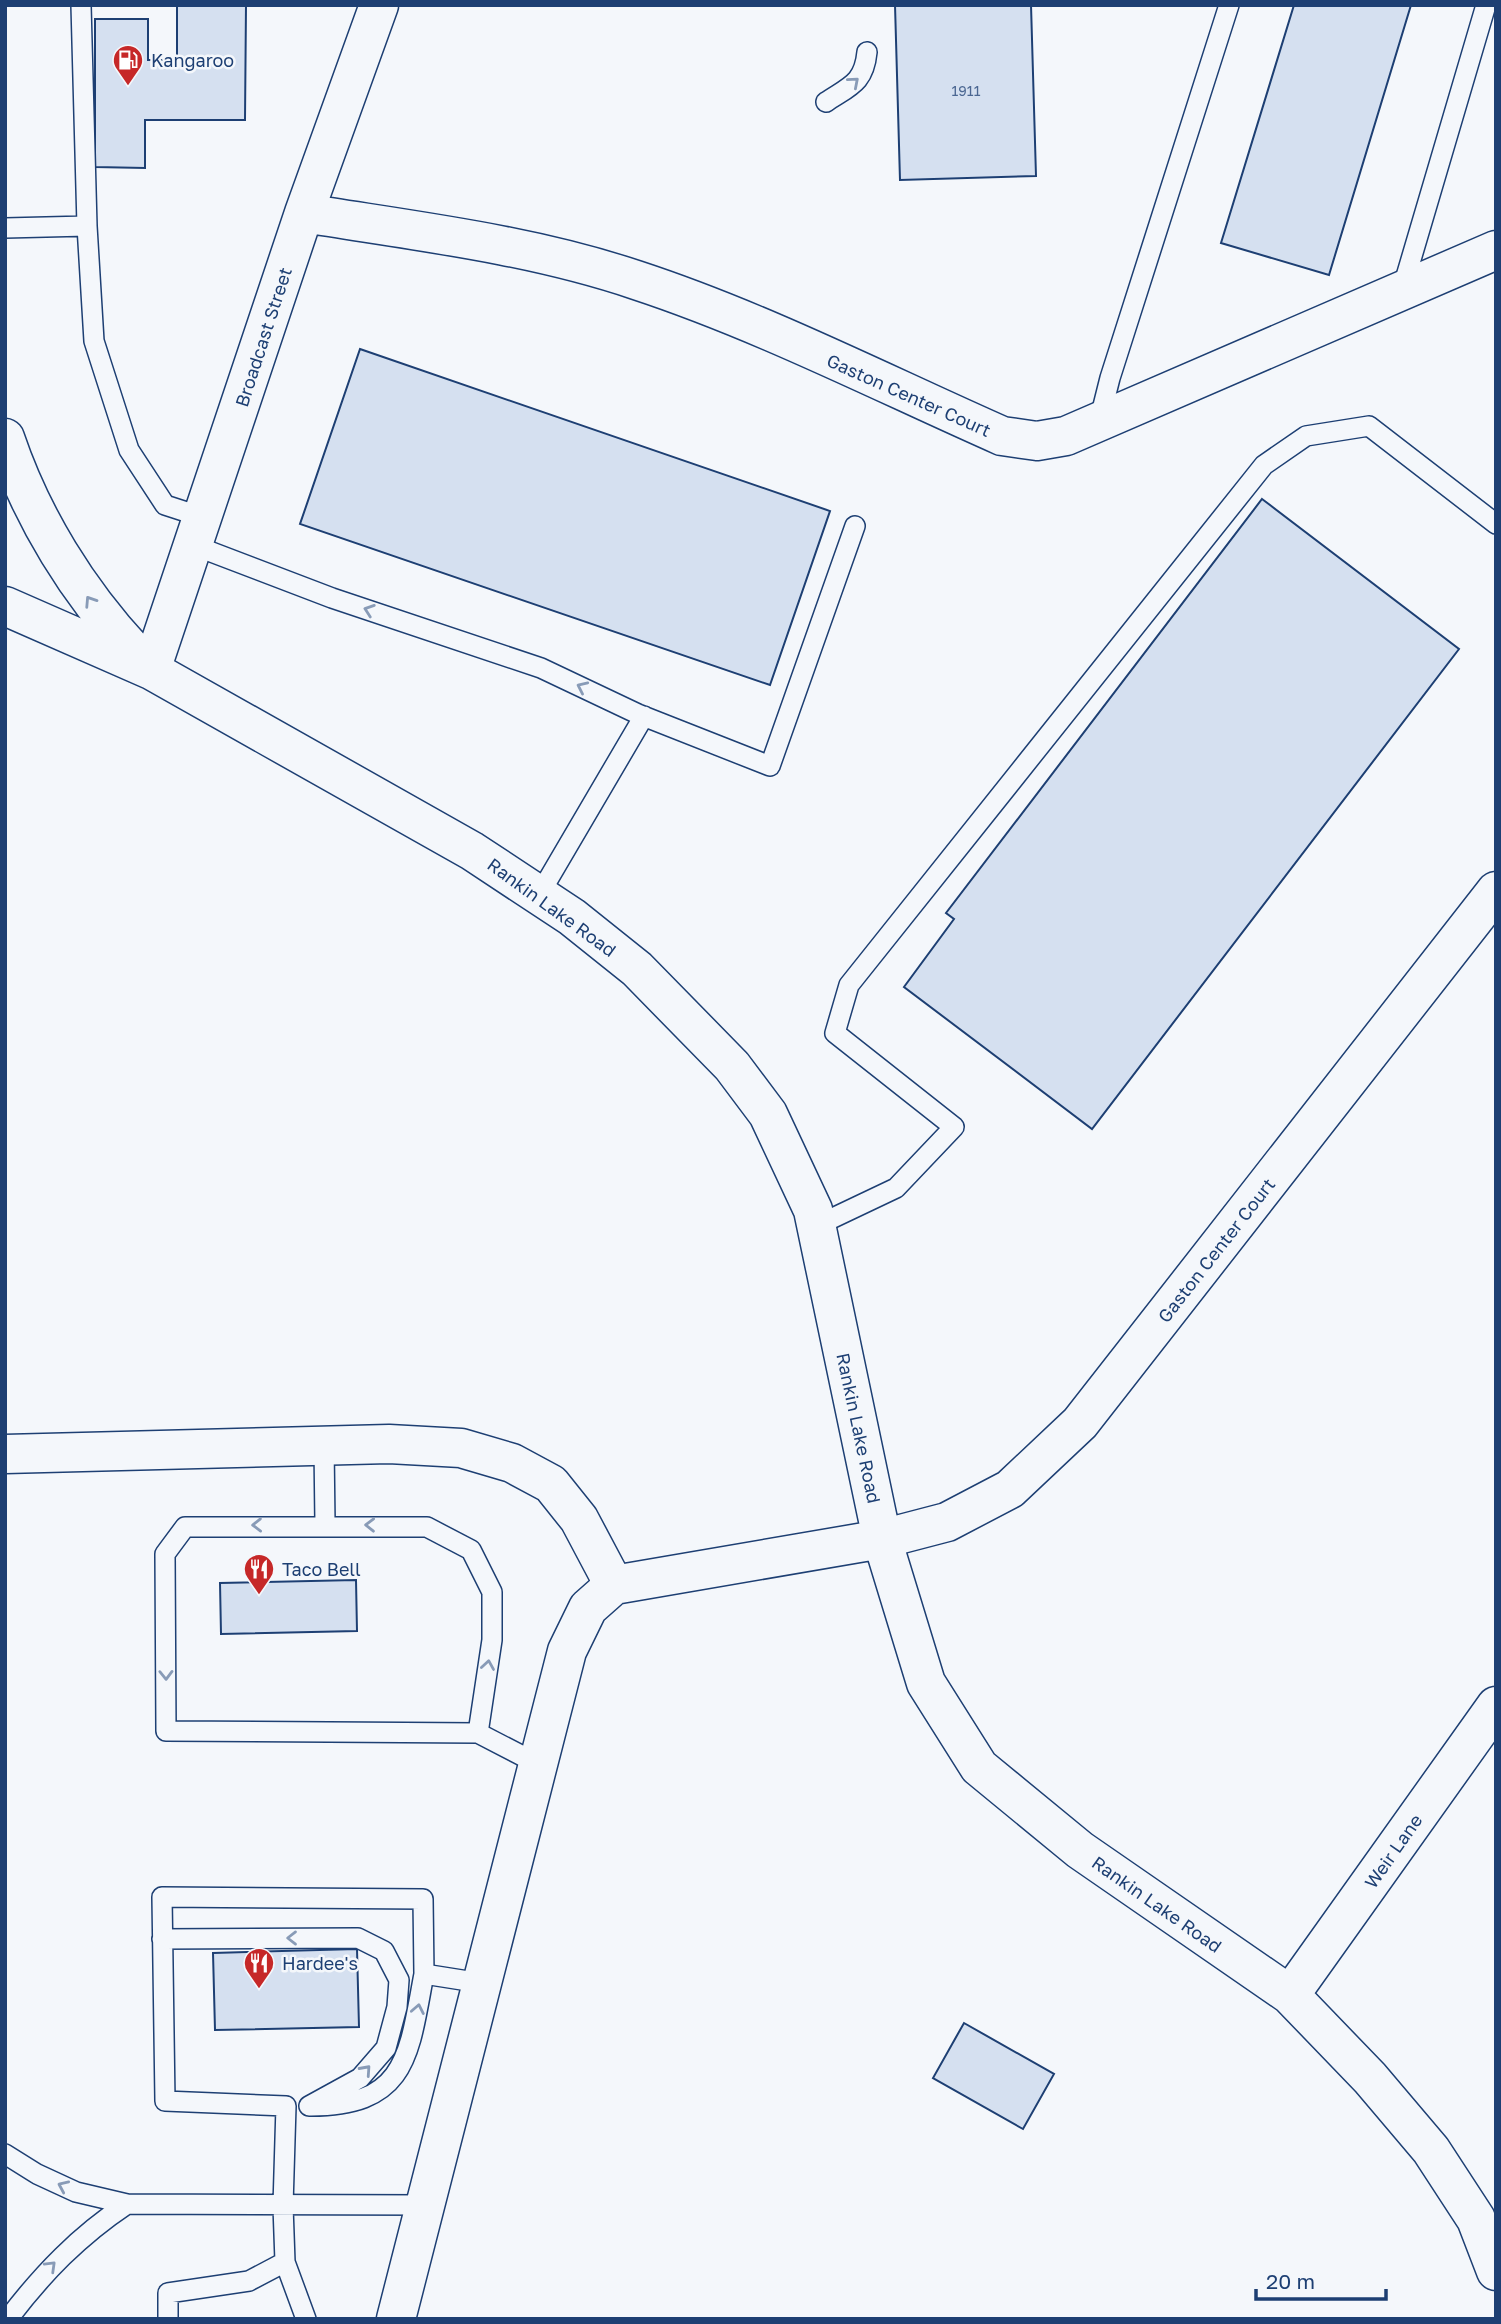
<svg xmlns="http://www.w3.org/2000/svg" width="1501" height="2324" font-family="'Golos Text',sans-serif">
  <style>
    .building { fill: #d5e0f0; stroke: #1d3f73; stroke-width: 2 }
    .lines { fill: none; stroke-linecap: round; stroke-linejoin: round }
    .lane-casing { stroke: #1d3f73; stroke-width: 22 }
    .street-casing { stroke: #1d3f73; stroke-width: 41 }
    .lane { stroke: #f4f7fb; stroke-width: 19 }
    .street { stroke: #f4f7fb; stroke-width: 38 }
    .oneway { stroke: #889bb7 }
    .labels { text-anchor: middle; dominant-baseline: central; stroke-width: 5; stroke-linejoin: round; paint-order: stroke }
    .number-label { font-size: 14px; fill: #4b6792 }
    .poi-label { font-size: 18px; fill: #1d3f73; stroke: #f4f7fb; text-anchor: start }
    .street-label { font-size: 18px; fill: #1d3f73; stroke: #f4f7fb }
  </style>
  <rect width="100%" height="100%" fill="#f4f7fb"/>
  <path class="building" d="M177,5H246L245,120H145V168L95,167V19H148V60H177Z
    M895,5H1031L1036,176L900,180Z
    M1294,5H1411L1329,275L1221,243Z
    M360,349L830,511L770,685L300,524Z
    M1262,499L1459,649L1092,1129L904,987L954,919L946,913Z
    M356,1580L357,1631L221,1634L220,1583Z
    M357,1949L359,2027L215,2030L213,1953Z
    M964,2023L1054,2074L1023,2129L933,2078Z
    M202,2318H286V2319H202Z"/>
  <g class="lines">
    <g class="lane-casing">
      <path id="lane" d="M826,102C850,86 864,83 867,52
        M87,226L94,341L129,450L165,505L202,517
        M5,228L87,226L81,5
        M1402,290L1486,5
        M1099,422L1110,378L1229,5
        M193,545L332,598L541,668L638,714L770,766L855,526
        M539,895L644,716
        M816,1226L896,1188L954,1127L835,1033L849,985L1264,465L1306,436L1369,426L1496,524
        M324,1446L325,1524
        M478,1733L492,1640V1592L471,1550L427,1527H185L165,1554L166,1731L478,1733L538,1764
        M162,1939L358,1938L384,1951L399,1980L397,2007L386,2048L360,2078L309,2106
        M311,2106C408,2106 409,2053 424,1974
        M5,2154L37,2174L76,2192L127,2204L425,2205
        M285,2262L306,2319
        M8,2319C43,2273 79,2236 127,2204
        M168,2319V2293L249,2281L285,2262L283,2206L286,2106L165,2101L162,1897L423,1899L424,1974L481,1983"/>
    </g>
    <g class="street-casing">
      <path id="street" d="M304,213C415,231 529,244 636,280C761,321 882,383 1002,436L1037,441L1066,436L1496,250
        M5,438C32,518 78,592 135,653
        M5,606L151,670L472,851L572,917L637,969L732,1066L768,1114L813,1210L882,1539L926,1683L979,1767L1080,1850L1290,1995L1370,2078L1431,2150L1476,2219L1496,2271
        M151,670L304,213L379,5
        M5,1454L389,1444L461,1448L512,1463L551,1484L579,1519L614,1585
        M1290,1995L1496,1706
        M396,2319L567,1651L588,1608L614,1585L882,1539L947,1522L1010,1489L1080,1423L1496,891"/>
    </g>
    <use href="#lane" class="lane"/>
    <use href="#street" class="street"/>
  </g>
  <defs><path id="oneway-chevron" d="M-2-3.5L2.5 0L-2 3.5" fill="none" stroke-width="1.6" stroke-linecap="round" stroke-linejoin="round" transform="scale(1.75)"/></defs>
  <g class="oneway">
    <use href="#oneway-chevron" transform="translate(854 82) rotate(-41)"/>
    <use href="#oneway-chevron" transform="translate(90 601) rotate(-123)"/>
    <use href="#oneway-chevron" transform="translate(369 610) rotate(-161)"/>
    <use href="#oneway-chevron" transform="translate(582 687) rotate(-155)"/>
    <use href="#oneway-chevron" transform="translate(257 1525) rotate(179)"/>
    <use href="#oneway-chevron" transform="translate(370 1525) rotate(-179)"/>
    <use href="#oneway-chevron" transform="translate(488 1665) rotate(-81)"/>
    <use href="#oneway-chevron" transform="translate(166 1675) rotate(89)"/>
    <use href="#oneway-chevron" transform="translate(292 1938) rotate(180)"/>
    <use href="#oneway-chevron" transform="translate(418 2009) rotate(-79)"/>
    <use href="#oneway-chevron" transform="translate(366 2070) rotate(-48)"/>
    <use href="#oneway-chevron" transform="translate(63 2186) rotate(-156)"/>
    <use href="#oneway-chevron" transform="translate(51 2266) rotate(-44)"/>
  </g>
  <defs>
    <g id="fuel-pin" transform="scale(1.575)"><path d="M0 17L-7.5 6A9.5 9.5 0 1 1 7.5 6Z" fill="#c62828" stroke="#f4f7fb"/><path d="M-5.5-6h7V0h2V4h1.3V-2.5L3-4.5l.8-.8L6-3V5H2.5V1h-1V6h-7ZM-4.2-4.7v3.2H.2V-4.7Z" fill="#fff"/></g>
    <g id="restaurant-pin" transform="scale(1.575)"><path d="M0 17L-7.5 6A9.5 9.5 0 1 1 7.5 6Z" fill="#c62828" stroke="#f4f7fb"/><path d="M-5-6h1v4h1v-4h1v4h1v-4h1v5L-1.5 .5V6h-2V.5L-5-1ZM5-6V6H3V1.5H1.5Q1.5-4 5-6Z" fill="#fff"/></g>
  </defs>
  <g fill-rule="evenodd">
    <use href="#fuel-pin" x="128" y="60"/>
    <use href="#restaurant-pin" x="259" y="1569"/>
    <use href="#restaurant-pin" x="259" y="1963"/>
  </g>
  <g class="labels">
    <g class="number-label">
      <text x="966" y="90">1911</text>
    </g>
    <g class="poi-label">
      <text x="151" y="60">Kangaroo</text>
      <text x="282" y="1569">Taco Bell</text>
      <text x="282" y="1963">Hardee's</text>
    </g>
    <g class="street-label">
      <text transform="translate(263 337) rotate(-72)">Broadcast Street</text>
      <text transform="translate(909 395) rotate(24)">Gaston Center Court</text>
      <text transform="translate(552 907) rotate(36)">Rankin Lake Road</text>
      <text transform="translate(1216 1250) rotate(-52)">Gaston Center Court</text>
      <text transform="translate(859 1428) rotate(78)">Rankin Lake Road</text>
      <text transform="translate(1393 1851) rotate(-55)">Weir Lane</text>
      <text transform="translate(1157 1904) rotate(35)">Rankin Lake Road</text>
    </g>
  </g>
  <rect width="1501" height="2324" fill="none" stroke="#1d3f73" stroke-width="14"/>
  <path d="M1256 2289v10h130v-10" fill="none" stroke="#1d3f73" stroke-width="3.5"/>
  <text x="1266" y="2289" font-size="21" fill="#1d3f73" stroke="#f4f7fb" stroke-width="5" paint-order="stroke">20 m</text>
</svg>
